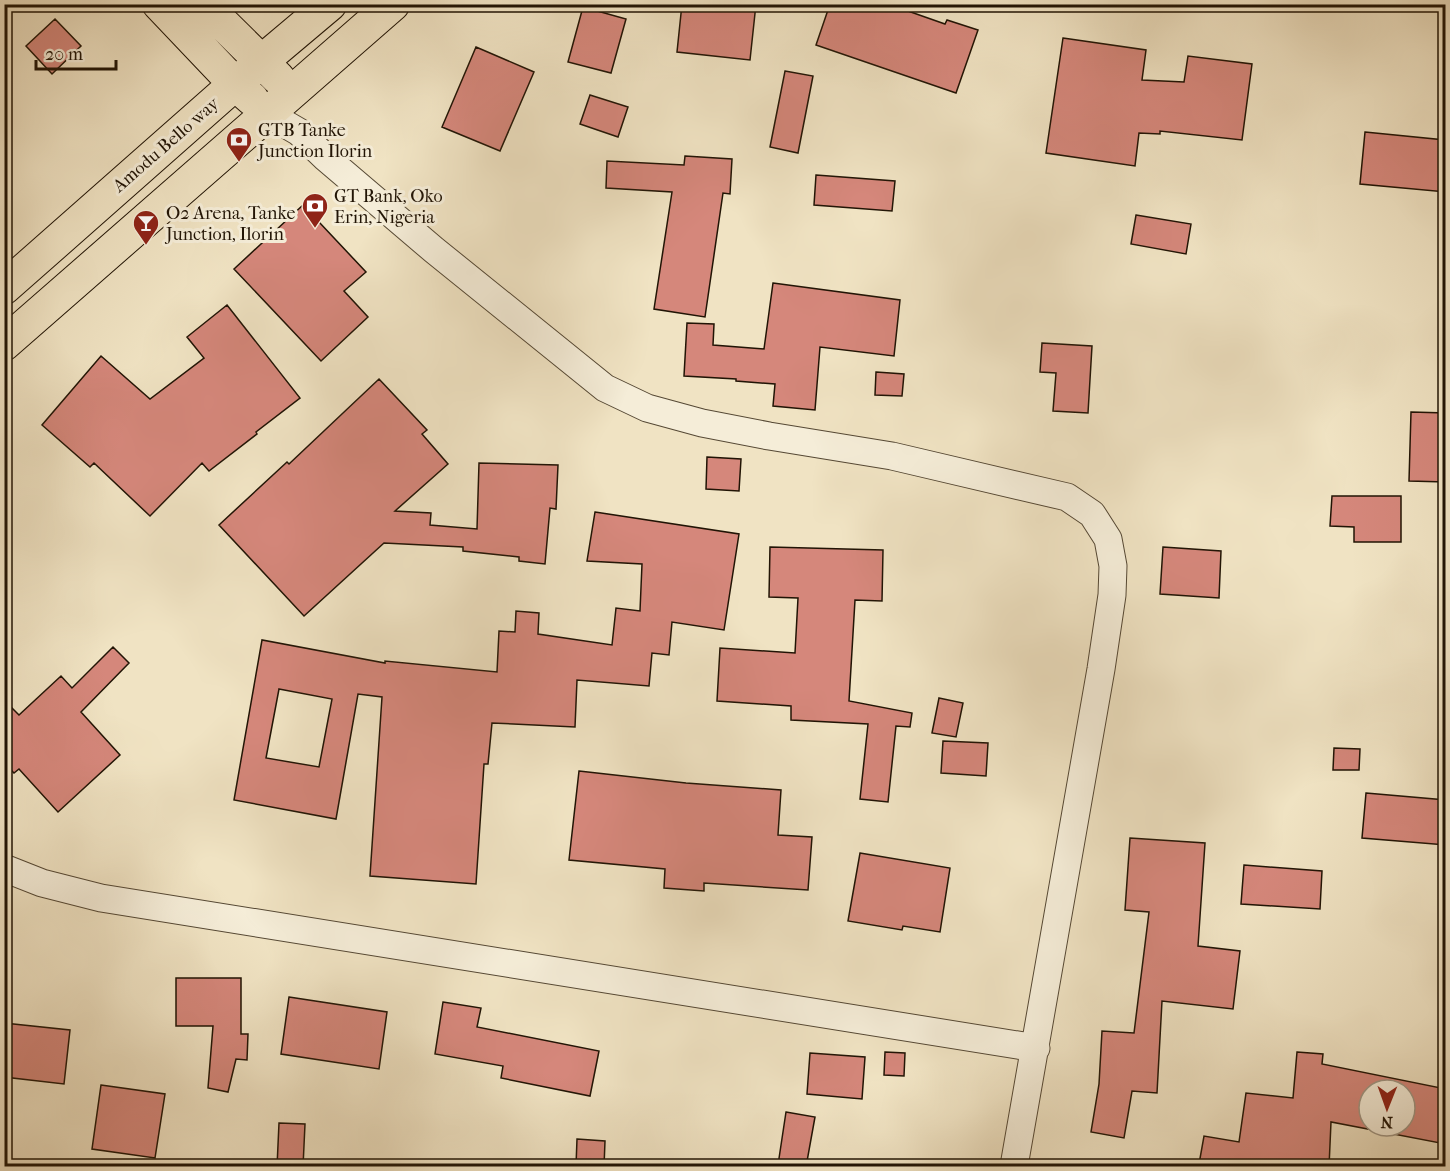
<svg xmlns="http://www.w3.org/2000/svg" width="1450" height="1171" font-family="'IM FELL French Canon',serif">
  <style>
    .building { fill: #d5877b; stroke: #211405; stroke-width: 1.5; fill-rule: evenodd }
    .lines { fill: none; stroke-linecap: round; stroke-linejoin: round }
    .minor-casing { stroke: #554834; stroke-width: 29 }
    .primary-casing { stroke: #211405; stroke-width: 35 }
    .minor { stroke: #f5edd8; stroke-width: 27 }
    .primary { stroke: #f0e3c3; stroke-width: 33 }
    .labels { text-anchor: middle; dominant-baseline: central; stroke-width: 6; stroke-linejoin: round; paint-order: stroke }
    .poi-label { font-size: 18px; fill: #211405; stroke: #f5edd8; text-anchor: start }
    .street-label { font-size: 18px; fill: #211405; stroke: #f5edd8 }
  </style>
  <rect width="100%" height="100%" fill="#f0e3c3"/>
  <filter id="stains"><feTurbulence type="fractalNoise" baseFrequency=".00333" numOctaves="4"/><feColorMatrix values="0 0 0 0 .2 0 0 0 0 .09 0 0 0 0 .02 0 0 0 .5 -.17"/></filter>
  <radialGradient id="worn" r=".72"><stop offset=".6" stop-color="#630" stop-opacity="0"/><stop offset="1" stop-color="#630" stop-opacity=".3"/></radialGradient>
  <path class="building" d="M682,4H756L750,60L677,52Z
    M830,4H888L945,24L947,20L978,30L956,93L816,45Z
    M583,7L626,19L611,73L568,62Z
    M55,19L81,46L52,74L26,46Z
    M1063,38L1146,50L1142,80L1184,82L1188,56L1252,64L1242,140L1160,131V134L1139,133L1135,166L1046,153Z
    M476,47L534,72L500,151L442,127Z
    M785,71L813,76L798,153L770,147Z
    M590,95L628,107L618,137L580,124Z
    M1365,132L1445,140L1442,168L1446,169V192L1360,184Z
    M685,156L732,159L730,194L723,193L705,317L654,309L672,192L606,188L607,161L684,165Z
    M816,175L895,181L892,211L814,205Z
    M303,205L366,272L344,291L368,317L321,361L234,269Z
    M1136,215L1191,224L1186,254L1131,244Z
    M773,283L900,300L894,356L820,347L815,410L773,406L775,384L736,381V379L684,376L687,323L714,324L713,345L764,349Z
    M227,305L300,398L256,432L257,434L209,471L202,463L150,516L94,463L90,467L42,425L101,356L150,399L204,358L187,337Z
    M1042,343L1092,346L1088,413L1053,411L1056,373L1040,372Z
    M876,372L904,374L902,396L875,395Z
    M379,379L427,430L422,434L448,464L395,511L431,513L430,525L477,529L479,463L558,465L556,509L550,508L545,564L519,561V557L463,551V547L384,543L304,616L219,525L287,462L289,464Z
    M1411,412L1446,413V482L1409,481Z
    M707,457L741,459L739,491L706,489Z
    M1332,496H1401V542H1354V527L1330,526Z
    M595,512L739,534L724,630L672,622L669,655L652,653L649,686L577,680L575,727L492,723L488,764H484L476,884L370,876L382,697L358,694L336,819L234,800L262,640L385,663V661L497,672L499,631L515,632L516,611L539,613L538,634L612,645L616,608L640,611L642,564L587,561ZM279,689L332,699L319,767L266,758Z
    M770,547L883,550L882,601L855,600L849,701L912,713L910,727L896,726L888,802L860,799L868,724L791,720V706L717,701L720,648L795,653L798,598L769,597Z
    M1163,547L1221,551L1219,598L1160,594Z
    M113,647L129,663L81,712L120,755L58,812L19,769L14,773L4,763V700L19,715L61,676L72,688Z
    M939,698L963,703L956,737L932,733Z
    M943,741L988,743L986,776L941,773Z
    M1334,748L1360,749L1359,770H1333Z
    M579,771L686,783L781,790L778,835L812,837L808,890L704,883V891L664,888L665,869L569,860Z
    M1366,793L1446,800V845L1362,838Z
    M1130,838L1205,843L1198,946L1240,951L1233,1009L1162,1001L1157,1093L1132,1091L1124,1138L1091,1132L1099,1084L1102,1031L1134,1033L1149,912L1125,910Z
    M860,853L950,868L940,932L903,926L902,930L848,921Z
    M1244,865L1322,871L1320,909L1241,904Z
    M176,978H241V1034H248L247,1060L236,1059L228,1092L208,1088L213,1026H176Z
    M289,997L387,1012L379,1069L281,1054Z
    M443,1002L481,1008L477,1027L599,1051L590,1096L501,1078L503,1066L435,1054Z
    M4,1023L70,1030L64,1084L4,1077Z
    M885,1052L905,1053L904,1076L884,1075Z
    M1297,1052L1323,1054L1322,1064L1446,1089V1119L1440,1143L1331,1122L1329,1167H1211L1199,1164L1204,1136L1239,1142L1246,1093L1293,1098ZM1369,1090H1405V1126H1369Z
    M810,1053L865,1057L862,1099L807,1094Z
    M101,1085L165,1094L155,1158L92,1149Z
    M786,1112L815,1117L806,1167L778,1165Z
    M279,1123L305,1124L303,1167H277Z
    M577,1139L605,1141L604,1167L576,1166Z"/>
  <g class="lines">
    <g class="minor-casing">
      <path id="minor" d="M268,114L299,132L326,158L434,250L605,388L647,408L702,423L769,436L892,456L1067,497L1092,514L1108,539L1113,566L1112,595L1101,669L1014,1166
        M4,868L42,883L101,898L1036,1048"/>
    </g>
    <g class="primary-casing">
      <path id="primary" d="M159,4L235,84L252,99
        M203,4L278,78
        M4,288L235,84L330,4
        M4,344L393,4"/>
    </g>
    <use href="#minor" class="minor"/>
    <use href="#primary" class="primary"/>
  </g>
  <defs>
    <g id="bank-pin" transform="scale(1.35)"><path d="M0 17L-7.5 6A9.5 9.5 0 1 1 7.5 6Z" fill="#8f2418" stroke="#f5edd8"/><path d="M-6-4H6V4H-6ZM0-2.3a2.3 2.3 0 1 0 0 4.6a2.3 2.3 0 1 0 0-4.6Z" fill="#fff"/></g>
    <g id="bar-pin" transform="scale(1.35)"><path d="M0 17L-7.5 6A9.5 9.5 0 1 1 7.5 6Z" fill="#8f2418" stroke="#f5edd8"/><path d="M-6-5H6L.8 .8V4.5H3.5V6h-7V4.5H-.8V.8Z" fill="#fff"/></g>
  </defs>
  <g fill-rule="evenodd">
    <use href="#bank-pin" x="239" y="140"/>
    <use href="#bank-pin" x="315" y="206"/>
    <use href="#bar-pin" x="146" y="223"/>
  </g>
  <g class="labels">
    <g class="poi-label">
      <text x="258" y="130">GTB Tanke<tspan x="258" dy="21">Junction Ilorin</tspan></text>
      <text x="334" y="196">GT Bank, Oko<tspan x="334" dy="21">Erin, Nigeria</tspan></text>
      <text x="166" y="213">O2 Arena, Tanke<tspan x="166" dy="21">Junction, Ilorin</tspan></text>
    </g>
    <g class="street-label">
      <text transform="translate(166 145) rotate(-41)">Amodu Bello way</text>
    </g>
  </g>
  <rect width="1450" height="1171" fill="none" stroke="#f0e3c3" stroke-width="24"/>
  <rect x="6" y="6" width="1438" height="1159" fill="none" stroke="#211405" stroke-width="3"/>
  <rect x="12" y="12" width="1426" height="1147" fill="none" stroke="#211405" stroke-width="1.5"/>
  <g transform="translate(1387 1108) rotate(181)"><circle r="28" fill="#f5edd8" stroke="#a09684" stroke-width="1.5"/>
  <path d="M0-4.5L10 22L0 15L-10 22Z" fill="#8f2418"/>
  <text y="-9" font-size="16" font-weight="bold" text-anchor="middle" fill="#211405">N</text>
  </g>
  <path d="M36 60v9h80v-9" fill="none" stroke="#211405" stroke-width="3"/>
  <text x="45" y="60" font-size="18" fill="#211405" stroke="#f5edd8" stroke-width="4.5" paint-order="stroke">20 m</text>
  <rect width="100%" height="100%" filter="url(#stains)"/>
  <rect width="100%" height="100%" fill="url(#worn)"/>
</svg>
